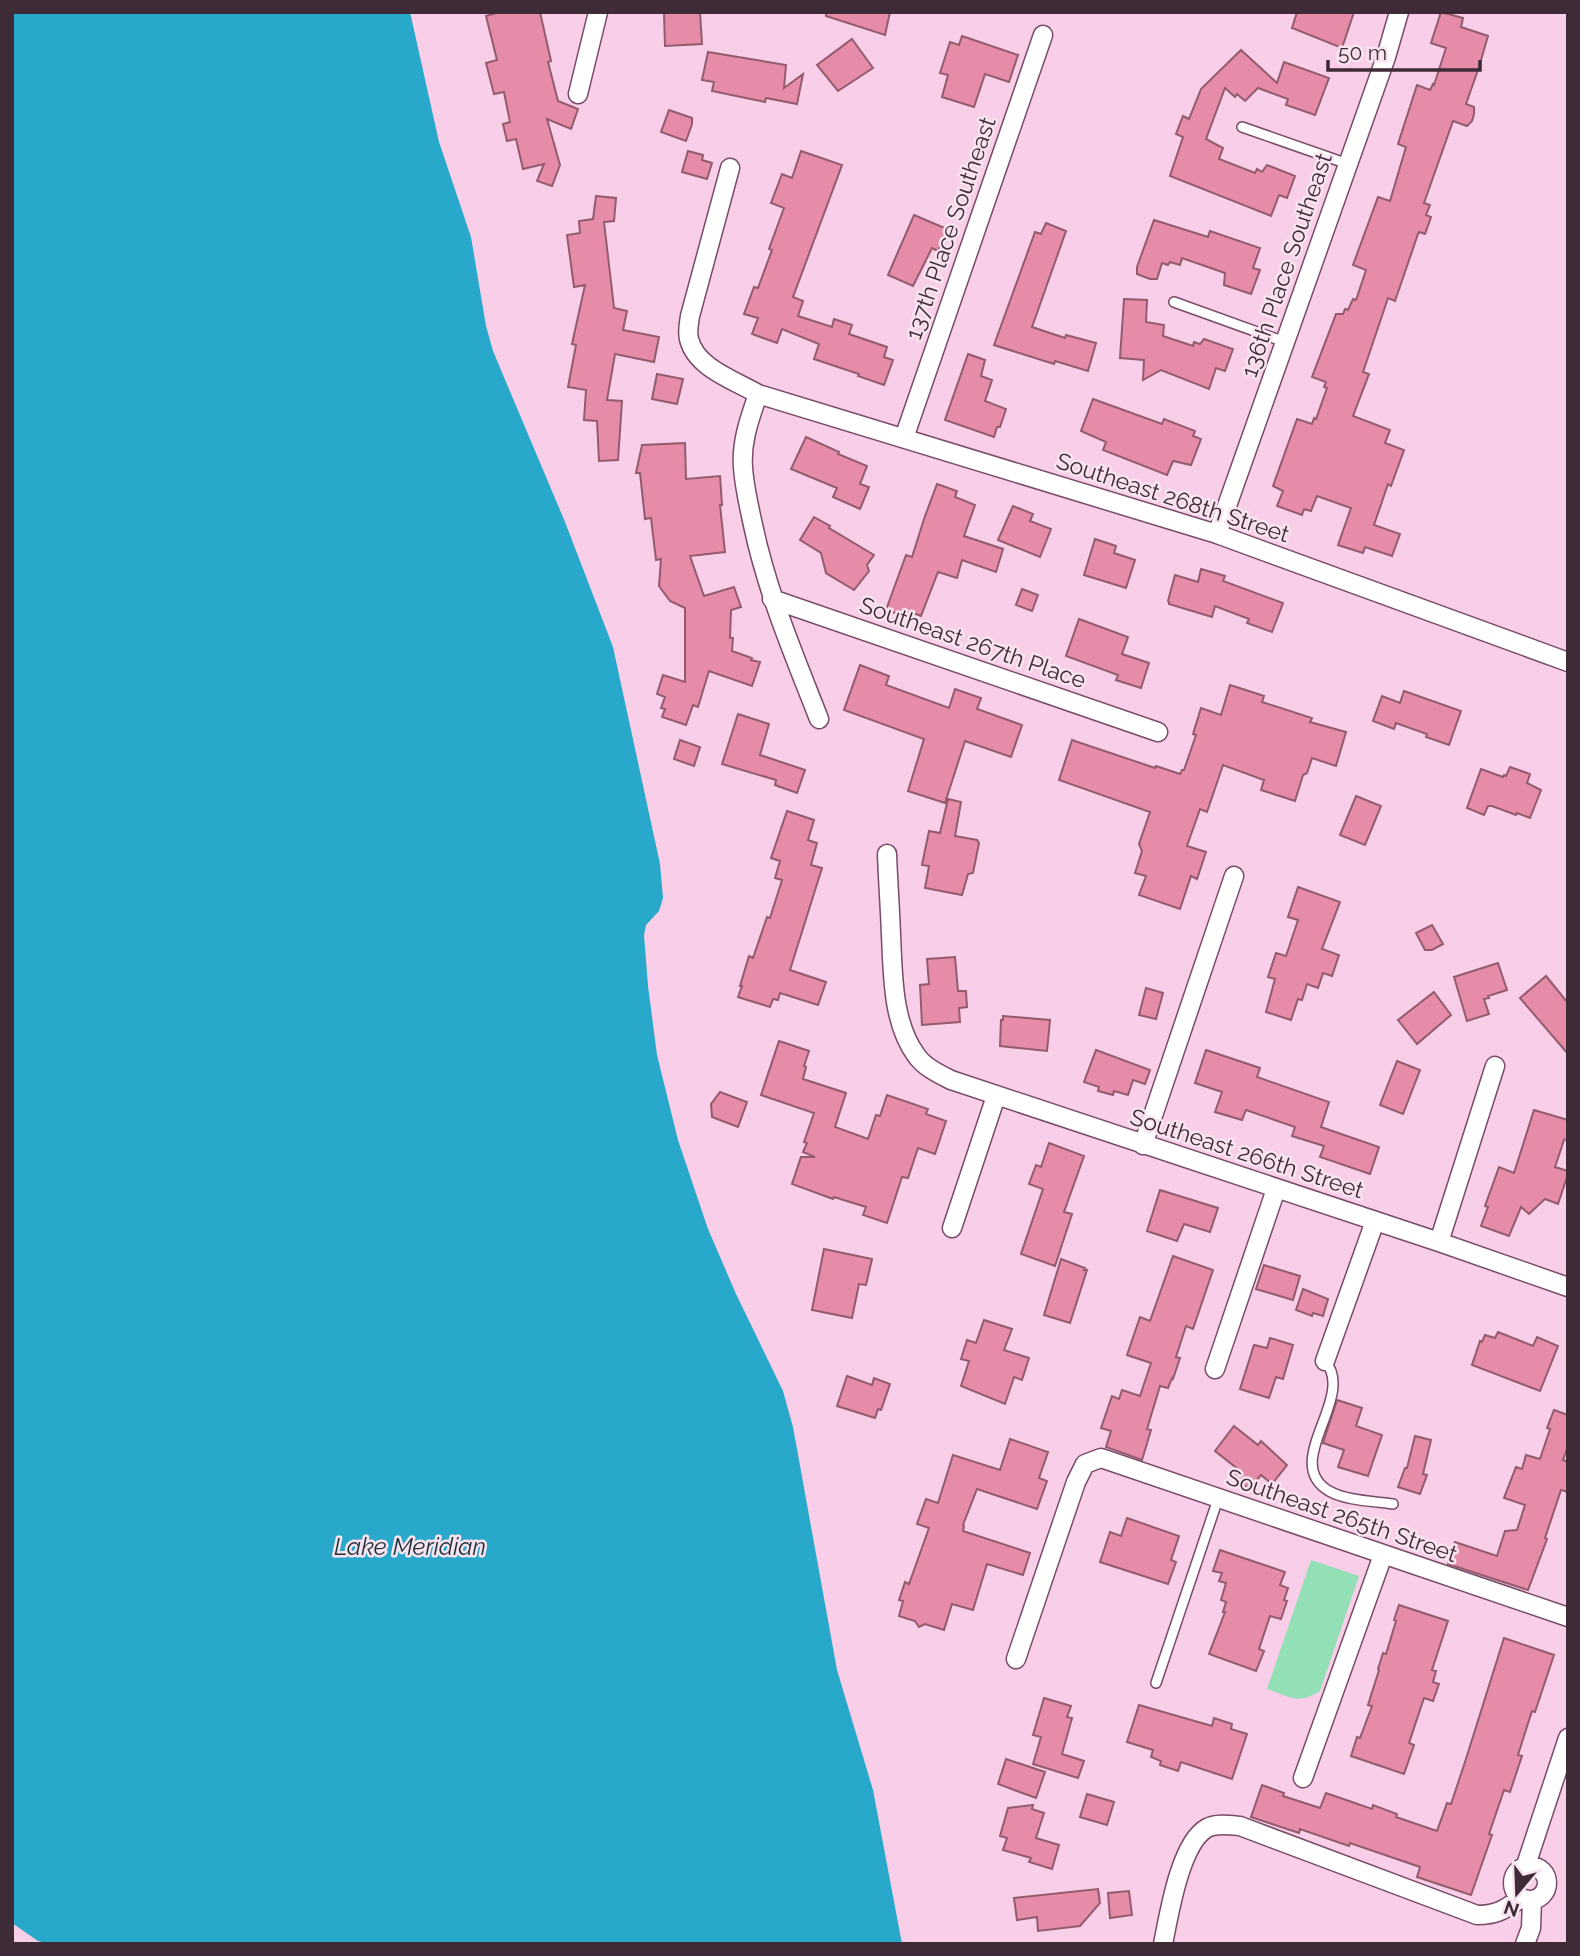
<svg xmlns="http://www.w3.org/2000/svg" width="1580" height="1956" font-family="Raleway,sans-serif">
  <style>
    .green { fill: #93dfb6 }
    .water { fill: #28a8ca }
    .building { fill: #e78ca8; stroke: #925c6c; stroke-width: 2 }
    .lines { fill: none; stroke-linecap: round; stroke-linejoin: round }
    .service-casing { stroke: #784c69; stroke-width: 12 }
    .minor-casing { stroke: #784c69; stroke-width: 21 }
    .service { stroke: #fff; stroke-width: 9 }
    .minor { stroke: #fff; stroke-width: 18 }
    .labels { text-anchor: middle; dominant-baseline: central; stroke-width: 5; stroke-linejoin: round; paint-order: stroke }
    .street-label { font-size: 23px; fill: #3f2a37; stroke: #f8e3f0 }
    .water-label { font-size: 24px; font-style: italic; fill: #1d3138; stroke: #f8e3f0 }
  </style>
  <rect width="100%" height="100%" fill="#f9cee9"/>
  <path class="green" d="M1311,1560L1359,1576L1320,1691C1298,1705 1290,1697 1267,1689Z"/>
  <path class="water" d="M12,12H410L439,142L471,237L486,326L493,351L565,522L613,647L660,864L663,898L659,911L646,925L644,935L648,986L657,1055L678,1140L708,1229L736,1294L783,1391L793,1427L837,1670L873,1790L902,1944H49L38,1941L12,1923Z"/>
  <path class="building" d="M500,12H540L551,61L548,62L558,101L578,109L571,129L547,119L560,165L552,186L537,181L544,164L523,169L516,139L507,141L503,124L510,122L504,92L494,94L486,63L497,60L486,16Z
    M664,12H700L702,44L665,46Z
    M826,12H890L885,35L826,16Z
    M1297,12H1354L1342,48L1292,28Z
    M1441,12L1463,18L1461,27L1488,36L1479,67L1466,104L1474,107V114L1472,121L1467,126L1453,121L1424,203L1430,205L1426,215L1431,217L1425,234L1419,232L1418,234L1395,301L1388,298L1363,372L1369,374L1353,416L1390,430L1385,443L1404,450L1391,486L1388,484L1374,525L1400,534L1392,556L1365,547L1363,553L1338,545L1351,508L1317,496L1311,511L1304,509L1302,515L1277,506L1283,491L1273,486L1297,419L1312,424L1314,418L1316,419L1327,388L1324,387L1326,382L1312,377L1336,314H1343L1345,309L1348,310L1353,299L1356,300L1366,270L1353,265L1378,197L1390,201L1406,147L1398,144L1417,85L1430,90L1433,84L1434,85L1446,48L1431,43Z
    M962,36L1018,55L1009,82L985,74L974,107L942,97L948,75L940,73L950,42L959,45Z
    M852,39L873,68L838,91L817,65Z
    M1241,50L1277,83L1284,62L1329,78L1315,115L1286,105L1288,99L1258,88L1245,101L1237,94L1235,97L1225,88L1206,139L1223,148L1219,159L1255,173L1257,169L1262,172L1267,165L1295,176L1287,198L1279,195L1271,216L1170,176L1183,137L1176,134L1183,116L1189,119L1201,89Z
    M708,52L786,65L784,88L803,74L797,104L766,98L765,102L712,91L714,82L702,80Z
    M669,110L692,118V124L686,141L661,132Z
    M688,151L703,155L702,160L712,163L707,179L682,172Z
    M801,151L842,165L793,297L803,301L798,316L832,327L834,319L852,325L849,334L887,347L884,357L893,360L884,385L858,376L859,374L814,359L819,344L782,329L777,343L752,334L758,318L744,314L754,287L758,288L772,250L769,249L784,208L771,203L782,174L792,178Z
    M596,196L616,198L614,221L604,222L614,308L627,311L623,330L659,337L654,362L615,354L607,400L622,401L618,460L599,461L597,421L584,420L586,390L568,387L576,345L572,344L585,285L574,287L567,235L580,233L579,221L593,219Z
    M914,215L947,229L938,251L932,248L913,286L888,275Z
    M1154,220L1208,237L1210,231L1260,248L1253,268L1260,270L1251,294L1224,285L1225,273L1182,258L1180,265L1170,262L1168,265L1162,263L1157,279H1150L1137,274V267Z
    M1046,223L1066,231L1032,327L1065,338L1066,335L1096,343L1088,371L1055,361L1054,364L994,345L1035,232L1041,234Z
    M1124,299L1147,300L1146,322L1164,325L1163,336L1193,346L1194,342L1200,344L1204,339L1233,349L1225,371L1216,368L1209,389L1161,370L1143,380L1144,360L1120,358Z
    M968,354L985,360L981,376L992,380L985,401L1006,409L1000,427H997L994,437L945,420Z
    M657,374L683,379L677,404L652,399Z
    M1093,399L1162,424L1164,419L1195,431L1193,436L1201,439L1191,465L1173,461L1167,475L1103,450L1106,442L1081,431Z
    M806,437L839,452L838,454L867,466L860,484L869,487L860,509L833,497L837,488L791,469Z
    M685,443L686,479L720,476L722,505H720L725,552L690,556L704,596L734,587L741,607L731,610L730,638H733L732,651L752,658L751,660L760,662L752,686L709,671L698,707L693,705L686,725L662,717L665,709L661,708L665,697L657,694L663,675L685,682V608L670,601L659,586L661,559L656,560L651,518L645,519L640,473H636L642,445Z
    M937,484L957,491L955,497L975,505L964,536L1003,549L996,572L962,560L957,578L938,572L921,616L913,613L911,618L886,610L906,555L912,557L924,519Z
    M1013,506L1033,514L1030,521L1051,529L1040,557L998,540Z
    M814,517L830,526L829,528L874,555L867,565L869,571L854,590L826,573L821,553L800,540Z
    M1095,539L1116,546L1114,553L1135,560L1126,588L1084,575Z
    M1201,569L1225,576L1223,581L1283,603L1272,632L1247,623L1249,619L1215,606L1212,617L1169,604V602L1168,601L1175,575L1198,582Z
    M1022,589L1038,595L1032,611L1016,605Z
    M1079,619L1128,637L1122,654L1149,663L1141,688L1116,680L1118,675L1066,656Z
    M860,665L889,676L886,685L949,708L955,689L981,698L977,709L1022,725L1011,757L965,741L945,803L908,791L924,739L844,710Z
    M1230,685L1264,696L1262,702L1312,718L1310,722L1346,732L1336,766L1312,758L1307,773L1303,775L1295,801L1261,790L1264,780L1223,765L1207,812L1200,809L1187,846L1206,852L1197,879L1191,876L1180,909L1139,895L1146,876L1135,873L1142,851L1139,844L1150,812L1059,780L1072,740L1155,768L1156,766L1180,774L1182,770H1184L1196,735L1193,734L1201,708L1221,715Z
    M1404,691L1461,711L1449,745L1426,737L1427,734L1396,723L1394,729L1373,721L1382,696L1400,703Z
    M738,714L769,724L760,755L805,770L797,793L775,785L776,780L722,764Z
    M680,740L700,747L694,766L674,759Z
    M1510,767L1530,774L1527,783L1541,790L1530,818L1517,813L1516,815L1492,806H1488L1484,815L1467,808L1481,769L1503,777L1504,775L1506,776Z
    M1356,796L1381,806L1365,845L1340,835Z
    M948,799L961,802L955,836L977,840L979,843L973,873L968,874L962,895L925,888L929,866L922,865L929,831L940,833Z
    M787,811L814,820L808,840L817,843L811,865L822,868L790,970L826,982L818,1005L780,993L778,1000L773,999L770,1007L738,997L742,986H740L749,956L753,958L767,917L770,918L782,880L775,878L780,861L771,858Z
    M1298,887L1340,902L1322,949L1339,955L1332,976L1323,973L1318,988L1307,984L1302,1000L1298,999L1291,1020L1266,1012L1275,979L1268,977L1276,953L1286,956L1298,920L1288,917Z
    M1432,925L1443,944L1432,950H1425L1416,933Z
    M955,957L958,991H966L967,1007L959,1008L960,1022L922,1025L920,985L929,984L927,959Z
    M1498,963L1507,990L1488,996L1489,998L1484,999L1489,1014L1467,1021L1454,977Z
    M1546,976L1568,1003V1054L1520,998Z
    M1146,988L1163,993L1156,1019L1139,1015Z
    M1434,992L1451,1015L1417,1044L1398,1020Z
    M1003,1016L1050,1020L1047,1051L1000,1046L1001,1020H1003Z
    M779,1041L809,1051L804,1066L806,1067L803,1079L846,1093L835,1127L868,1139L876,1115L880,1116L887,1095L928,1109L926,1114L946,1121L935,1154L918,1148L908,1178L902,1177L887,1223L863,1215L866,1207L834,1197L833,1199L792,1184L801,1157H815L803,1152L807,1143L804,1142L814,1113L761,1095Z
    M1096,1050L1150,1070L1145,1084L1133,1080L1128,1095L1114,1091L1113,1095L1098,1091L1099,1087L1084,1082Z
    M1206,1050L1260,1068L1257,1077L1329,1102L1321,1127L1379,1147L1370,1174L1320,1157L1324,1146L1292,1136L1295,1127L1246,1110L1242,1120L1215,1112L1222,1092L1195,1083Z
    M1397,1061L1420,1070L1403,1114L1380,1105Z
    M720,1092L747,1102L738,1127L712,1117L711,1104Z
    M1534,1110L1568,1120V1139L1564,1140L1555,1167L1568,1171V1174L1558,1204L1545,1199L1529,1214L1521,1207L1509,1236L1481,1226L1488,1207L1485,1206L1499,1167L1514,1173Z
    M1049,1143L1084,1156L1064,1212L1072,1214L1055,1266L1021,1254L1043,1189L1029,1184L1036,1165L1041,1167Z
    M1160,1190L1218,1208L1210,1232L1184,1224L1177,1241L1147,1231Z
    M824,1249L872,1259L866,1285L859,1284L852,1318L812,1310Z
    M1173,1256L1213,1270L1193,1329L1186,1326L1176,1357L1180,1358L1173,1379L1172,1378L1168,1388L1160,1386L1147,1429L1151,1430L1142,1460L1106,1447L1111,1431L1101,1428L1112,1396L1119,1399L1122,1390L1140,1396L1151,1363L1127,1355L1140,1317L1150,1321Z
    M1061,1259L1085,1268L1084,1270H1087L1070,1323L1044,1315Z
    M1264,1265L1300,1276L1293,1300L1256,1289Z
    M1303,1289L1328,1299L1323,1316L1313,1313L1312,1316L1296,1310Z
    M984,1320L1012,1329L1004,1350L1029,1358L1022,1380L1014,1377L1005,1404L961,1386L969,1361L961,1359L967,1340L976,1343Z
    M1498,1332L1533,1346L1537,1337L1558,1346L1540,1391L1472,1365L1480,1341L1482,1342L1485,1335L1495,1338Z
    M1270,1338L1293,1345L1283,1379L1276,1377L1269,1398L1240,1389L1254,1345L1267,1348Z
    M847,1376L872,1385L874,1378L890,1384L881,1410L878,1409L875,1418L837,1406Z
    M1337,1400L1362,1408L1356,1426L1382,1435L1368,1476L1338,1467L1344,1450L1323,1443Z
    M1554,1410L1568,1415V1446L1563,1460L1568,1462V1492L1561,1490L1545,1538L1547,1539L1528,1590L1448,1564L1455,1542L1497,1556L1505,1531L1517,1530L1525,1505L1504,1498L1516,1467L1522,1469L1526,1455L1540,1459L1550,1429L1547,1428Z
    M1234,1426L1258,1445L1261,1441L1287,1465L1272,1484L1261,1475L1249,1489L1233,1477L1239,1470L1215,1451Z
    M1415,1436L1431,1440L1423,1474L1427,1475L1420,1494L1398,1487L1405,1468H1407Z
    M1010,1439L1048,1452L1039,1478L1047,1481L1037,1509L977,1489L963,1525L964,1526L963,1531L1030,1553L1023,1575L987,1564L973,1610L952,1604L944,1630L925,1624L919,1627L915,1621L899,1616L903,1601L899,1600L905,1582L909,1584L929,1528L917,1524L926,1499L938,1503L953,1455L1000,1470Z
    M1127,1518L1179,1536L1171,1560L1176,1562L1168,1584L1100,1562L1110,1532L1121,1536Z
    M1220,1550L1285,1572L1280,1585L1288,1588L1284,1600L1287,1601L1281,1619L1270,1616L1259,1649L1264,1651L1256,1671L1209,1654L1225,1612H1223L1226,1602L1221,1600L1226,1583L1219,1581L1222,1573L1213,1571Z
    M1399,1605L1448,1621L1432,1670L1436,1671L1433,1682L1439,1684L1433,1701L1424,1698L1409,1743L1414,1745L1404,1774L1351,1756L1357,1737L1360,1738L1372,1706L1368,1705L1379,1670L1378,1669L1383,1653L1386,1654L1396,1621L1394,1620Z
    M1504,1638L1554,1655L1535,1712L1532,1711L1523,1739L1518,1755L1522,1756L1510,1792L1504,1790L1489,1834L1492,1835L1471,1895L1417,1877L1420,1867L1350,1843L1349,1846L1300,1829L1299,1833L1251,1817L1262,1785L1284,1793L1283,1796L1320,1808L1326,1793L1372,1809L1373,1805L1397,1814L1396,1817L1437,1831L1447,1803L1451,1804L1465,1762Z
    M1044,1698L1071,1706L1067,1717L1072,1718L1062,1754L1084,1761L1078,1778L1033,1764L1041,1737L1033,1735Z
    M1139,1705L1212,1726L1214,1718L1232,1724L1231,1729L1247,1734L1232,1779L1181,1762L1178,1771L1160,1765L1161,1761L1151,1757L1153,1750L1127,1742Z
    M1006,1759L1045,1772L1036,1798L998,1784Z
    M1087,1794L1114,1802L1107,1825L1080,1817Z
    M1033,1805L1032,1809L1044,1813L1036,1838L1059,1845L1052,1869L1029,1862L1031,1858L1003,1850L1007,1838L1000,1836L1008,1808Z
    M1098,1889L1100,1903L1080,1926L1038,1931L1037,1917L1017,1920L1014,1898Z
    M1129,1891L1132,1915L1110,1918L1108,1893Z"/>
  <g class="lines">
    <g class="service-casing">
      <path id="service" d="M1242,127L1348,164
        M1174,302L1285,342
        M1325,1361C1357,1397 1280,1462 1329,1491C1347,1501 1373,1501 1393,1504
        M1156,1683L1218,1499"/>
    </g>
    <g class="minor-casing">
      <path id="minor" d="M578,94L598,12
        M730,168L690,316C689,323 687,332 689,339C696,368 734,380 758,394C750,418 741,441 743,467C744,486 749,506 753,525C767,592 794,655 819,719
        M758,394L1217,534L1568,662
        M904,438L1043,35
        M1217,534L1386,57L1399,12
        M772,599L1158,732
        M887,854C888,881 890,908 891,935C893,974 892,1022 916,1055C924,1067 939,1074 951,1080L1439,1242L1568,1287
        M1143,1145L1234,876
        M952,1228L996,1096
        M1439,1242L1495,1066
        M1325,1361L1375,1221
        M1215,1369L1276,1189
        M1016,1659L1076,1482L1085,1464L1101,1458L1568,1617
        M1303,1778L1383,1555
        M1513 1883a17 17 0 1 1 34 0a17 17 0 1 1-34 0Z
        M1525,1868L1568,1738
        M1163,1944C1169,1915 1180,1843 1207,1828C1216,1823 1230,1825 1240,1826L1477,1915C1498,1915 1505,1909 1521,1898
        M1525,1944L1531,1928L1532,1900"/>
    </g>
    <use href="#service" class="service"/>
    <use href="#minor" class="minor"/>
  </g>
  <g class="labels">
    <g class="street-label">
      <text transform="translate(950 228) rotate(-71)">137th Place Southeast</text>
      <text transform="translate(1286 265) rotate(-71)">136th Place Southeast</text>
      <text transform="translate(1173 497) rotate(18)">Southeast 268th Street</text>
      <text transform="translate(973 642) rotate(19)">Southeast 267th Place</text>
      <text transform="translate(1247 1153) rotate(18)">Southeast 266th Street</text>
      <text transform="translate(1342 1515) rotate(19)">Southeast 265th Street</text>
    </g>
    <g class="water-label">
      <text x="410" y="1546">Lake Meridian</text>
    </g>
  </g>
  <rect width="1580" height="1956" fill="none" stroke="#3f2a37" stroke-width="28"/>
  <g transform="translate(1517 1893) rotate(199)" stroke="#f8e3f0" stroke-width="5" paint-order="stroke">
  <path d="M0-5L12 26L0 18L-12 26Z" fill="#3f2a37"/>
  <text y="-10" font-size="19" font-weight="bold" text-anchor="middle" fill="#3f2a37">N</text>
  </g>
  <path d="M1328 60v10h152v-10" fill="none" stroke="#3f2a37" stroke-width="3.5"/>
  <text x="1338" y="60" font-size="21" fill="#3f2a37" stroke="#f8e3f0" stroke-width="5" paint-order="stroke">50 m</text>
</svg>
